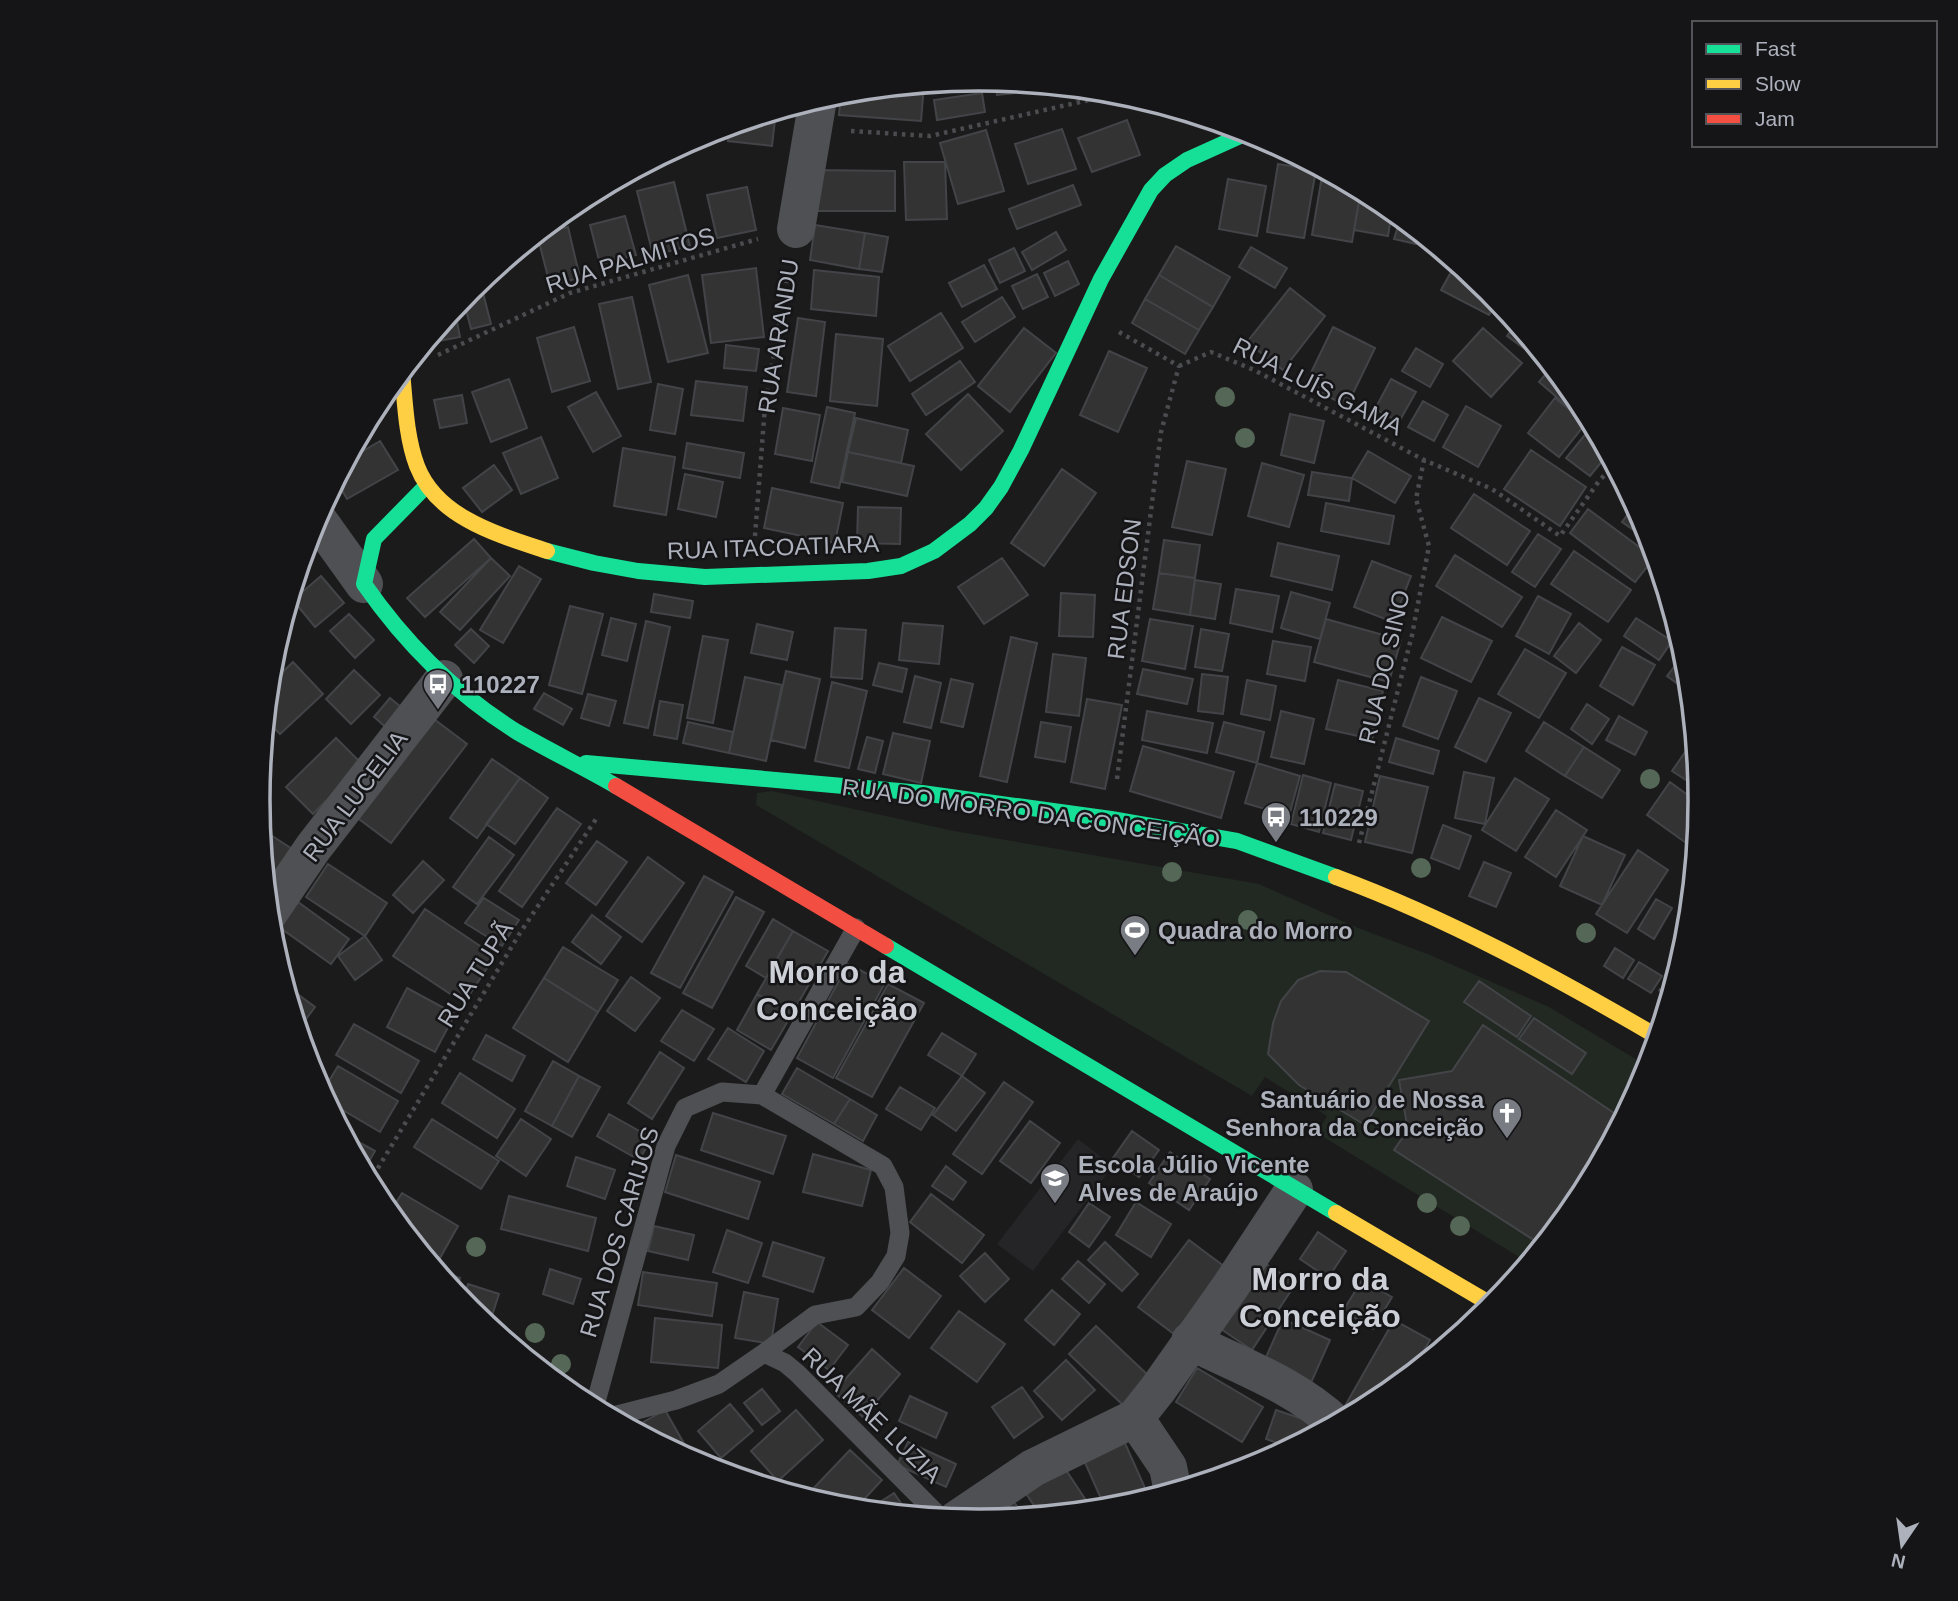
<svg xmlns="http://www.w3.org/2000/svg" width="1958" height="1601" font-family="Arial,sans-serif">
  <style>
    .built { fill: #252527 }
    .green { fill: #212922 }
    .building { fill: #333; stroke: #434447; stroke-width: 2 }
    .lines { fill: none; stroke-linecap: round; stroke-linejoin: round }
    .path { stroke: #4b4c4f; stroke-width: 4.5; stroke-dasharray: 3.5 5; stroke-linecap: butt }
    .lane { stroke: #4f5054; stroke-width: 19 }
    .street { stroke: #4f5054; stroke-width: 38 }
    .fast { stroke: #16e098; stroke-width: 16 }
    .slow { stroke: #ffcf43; stroke-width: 16 }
    .jam { stroke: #f24e42; stroke-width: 16 }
    .tree { fill: #556756 }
    .labels { text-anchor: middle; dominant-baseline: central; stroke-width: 5; stroke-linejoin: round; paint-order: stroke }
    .street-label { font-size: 24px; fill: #adb1bc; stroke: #151517 }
    .poi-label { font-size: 24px; font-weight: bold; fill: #adb1bc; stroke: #151517; text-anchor: start }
    .district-label { font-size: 32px; font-weight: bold; fill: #ced0d8; stroke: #151517 }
    .rim { fill: none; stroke: #adb1bc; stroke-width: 3.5 }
  </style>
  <rect width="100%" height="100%" fill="#1b1b1b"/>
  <path class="built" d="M1078,1139L1113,1166L1033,1271L997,1244Z"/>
  <path class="green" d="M772,791L954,831L1259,884L1358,928L1430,955L1549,1007L1649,1067L1646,1077L1579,1202L1529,1263L1317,1133L1327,1116L1265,1077L1252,1096L756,805L757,793Z"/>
  <path class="building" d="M995,80L1045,85L1046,90L997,95Z
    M924,84L921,121L839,115L841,92Z
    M982,93L985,112L937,120L934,100Z
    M776,111L772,146L728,141L730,125Z
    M1127,120L1140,155L1092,172L1078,138Z
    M1062,129L1076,169L1028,184L1015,144Z
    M986,130L1004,191L958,204L940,143Z
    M904,162H945L947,219L906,220Z
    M1278,164L1316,170L1304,238L1267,232Z
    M811,170L895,171V211H810Z
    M1323,170L1361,190L1352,242L1312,235Z
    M1228,179L1266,186L1257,236L1219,229Z
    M674,182L690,246L653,255L637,191Z
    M1073,185L1081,205L1017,229L1009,209Z
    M747,187L756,230L717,238L707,195Z
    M1361,190L1380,201L1392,211L1388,236L1354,230Z
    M625,216L636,255L600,264L590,225Z
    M1401,217L1419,232L1416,244L1394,239Z
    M815,225L865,233L859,269L810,260Z
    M568,227L580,278L550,285L537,234Z
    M1056,232L1066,250L1032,270L1022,252Z
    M865,233L888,237L882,272L859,269Z
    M1176,246L1230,277L1213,307L1159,275Z
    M1251,247L1287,268L1275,288L1239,267Z
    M1014,248L1025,271L1000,283L989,260Z
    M1068,261L1079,284L1055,296L1044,273Z
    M1456,263L1490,290L1497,300L1489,315L1441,290Z
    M984,265L997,289L962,307L949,283Z
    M756,268L764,337L711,343L702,275Z
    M814,270L879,277L876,316L811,309Z
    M1037,274L1048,297L1023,309L1012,286Z
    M688,275L708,353L668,362L649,285Z
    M1159,275L1213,307L1199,330L1145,299Z
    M480,281L491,324L471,329L463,298Z
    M1290,288L1325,316L1283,370L1247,342Z
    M632,297L651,382L618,389L599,304Z
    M1002,297L1015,317L975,342L962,322Z
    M1145,299L1199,330L1185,354L1132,323Z
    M454,307L460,337L433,342L432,335Z
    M941,313L963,348L910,381L888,346Z
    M798,318L825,322L816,396L787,392Z
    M1517,323L1534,345L1529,352L1507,336Z
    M574,327L590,381L552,392L537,338Z
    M1333,327L1375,348L1347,406L1305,385Z
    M1024,328L1056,353L1010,412L978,386Z
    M1483,328L1522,363L1491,397L1453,361Z
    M836,334L883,339L877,406L830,401Z
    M726,345L759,349L756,371L724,368Z
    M1416,348L1443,364L1430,387L1402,371Z
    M1109,351L1147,368L1118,432L1080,415Z
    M960,361L975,382L926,415L912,394Z
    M1552,367L1579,400L1595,430L1539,382Z
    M509,379L527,428L491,442L472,392Z
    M1391,379L1416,392L1399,422L1375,409Z
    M696,381L747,387L743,421L691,415Z
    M658,384L683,389L675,434L650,430Z
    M596,392L621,436L593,452L568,407Z
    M968,394L1003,431L961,470L926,434Z
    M462,395L467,423L440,428L434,400Z
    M1555,398L1586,423L1559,457L1528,433Z
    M1423,401L1448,415L1434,441L1408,427Z
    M1466,406L1501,426L1478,467L1443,447Z
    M827,407L855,413L839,488L811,482Z
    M783,408L820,415L812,461L775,454Z
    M1290,414L1324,421L1314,463L1281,455Z
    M856,418L908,430L901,463L848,452Z
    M1592,426L1608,454L1590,476L1566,458Z
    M541,437L558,478L521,494L503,453Z
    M380,441L398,470L347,499L336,480L346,461Z
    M687,443L744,453L740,478L683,468Z
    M623,448L675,457L666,515L614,506Z
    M1531,450L1586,487L1560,526L1504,489Z
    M1368,451L1411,476L1395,503L1352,478Z
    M848,452L914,466L907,496L842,482Z
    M1187,461L1226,469L1212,535L1172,527Z
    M1262,463L1304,475L1289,527L1248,516Z
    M494,465L512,490L482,512L463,488Z
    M1062,469L1096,493L1044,566L1011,543Z
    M1312,472L1352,478L1349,501L1308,495Z
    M685,474L723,482L716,517L678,509Z
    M772,488L843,503L835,543L764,528Z
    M1474,494L1530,531L1507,565L1451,528Z
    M1326,503L1394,516L1389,544L1321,531Z
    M1634,506L1646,525L1650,537L1648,540L1622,522Z
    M858,507L901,508L900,544L857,543Z
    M1588,509L1654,558L1635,582L1570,533Z
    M1538,534L1561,549L1535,587L1512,572Z
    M474,539L491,558L425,617L407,598Z
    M1164,540L1200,545L1195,578L1159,573Z
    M1278,543L1339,556L1332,590L1271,576Z
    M1574,551L1631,590L1608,622L1551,584Z
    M1455,555L1522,597L1502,627L1436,586Z
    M491,558L510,576L460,630L440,612Z
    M1002,558L1028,595L984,624L958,587Z
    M1372,561L1411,576L1393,622L1354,607Z
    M519,566L541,579L503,643L480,630Z
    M1159,573L1195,578L1190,615L1153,609Z
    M321,576L344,603L315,627L293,600Z
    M1195,580L1221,584L1215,619L1190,615Z
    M1236,589L1279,596L1272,632L1230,623Z
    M1291,592L1330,603L1320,639L1281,628Z
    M1061,593L1095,595L1093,637L1059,636Z
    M654,594L693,601L690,618L651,612Z
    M1538,596L1571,614L1549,654L1516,636Z
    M570,606L603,614L582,694L549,685Z
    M349,614L374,640L355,658L330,631Z
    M1442,617L1492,641L1471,682L1421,658Z
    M611,618L636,624L627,661L602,655Z
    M1636,618L1672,641L1659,660L1624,636Z
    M1150,619L1193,626L1185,669L1142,661Z
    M1326,619L1401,640L1389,682L1314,662Z
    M646,621L670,627L648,728L624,723Z
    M903,623L943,626L939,664L899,660Z
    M1579,623L1601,640L1576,673L1554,656Z
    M757,624L793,632L787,660L751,653Z
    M835,628L866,630L862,679L831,677Z
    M471,629L489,646L474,663L455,645Z
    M1201,629L1229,634L1222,671L1195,667Z
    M703,636L728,640L713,723L687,718Z
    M1011,637L1037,643L1007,782L980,776Z
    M1273,641L1311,647L1305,681L1267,674Z
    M1622,647L1655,665L1633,705L1600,686Z
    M1525,649L1566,673L1539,718L1498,694Z
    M1685,653L1687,660L1690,693L1667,676Z
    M1053,654L1086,658L1079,716L1046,712Z
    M293,662L323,694L280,734L265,719L269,685Z
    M879,663L907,669L902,692L873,685Z
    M1143,669L1193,679L1187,704L1137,694Z
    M354,670L380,695L351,724L326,699Z
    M786,671L820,679L805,748L771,740Z
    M1202,674L1228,677L1223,714L1198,711Z
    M915,676L941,683L931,728L904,722Z
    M745,677L782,685L766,761L729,753Z
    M1421,677L1457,691L1438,739L1403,726Z
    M951,679L973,684L963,727L941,722Z
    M1247,680L1276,686L1270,720L1241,714Z
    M1338,680L1383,691L1372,739L1326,729Z
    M832,682L867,691L849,768L815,761Z
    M544,693L572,709L563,725L534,709Z
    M588,694L616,701L609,726L581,718Z
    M390,698L406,711L389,730L374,717Z
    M1479,698L1511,713L1486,762L1455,747Z
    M1087,699L1122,705L1105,789L1071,782Z
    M660,701L683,705L677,739L654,735Z
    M1587,704L1609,719L1592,744L1571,729Z
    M1147,711L1213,723L1207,753L1142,740Z
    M1281,711L1314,719L1304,764L1271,757Z
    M430,716L467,744L391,843L355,816Z
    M1619,716L1647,732L1635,755L1606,740Z
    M688,722L733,732L729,753L683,743Z
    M1041,722L1071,727L1065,762L1035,757Z
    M1224,722L1264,732L1257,763L1216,752Z
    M1544,722L1584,747L1565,776L1526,751Z
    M893,733L930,741L921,783L883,774Z
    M867,737L883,741L875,773L858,769Z
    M336,738L362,764L313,814L286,787Z
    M1396,738L1439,751L1433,774L1389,762Z
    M1694,739L1695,740L1700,789L1672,771Z
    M1143,746L1234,772L1221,818L1130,791Z
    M1584,747L1620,770L1602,798L1565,776Z
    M492,759L520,778L477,838L450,818Z
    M1257,763L1300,776L1289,816L1245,803Z
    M1464,772L1494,778L1485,824L1455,818Z
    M1303,775L1331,783L1319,832L1291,824Z
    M1380,776L1428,787L1412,853L1365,842Z
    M520,778L548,798L515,844L486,824Z
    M1515,778L1549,799L1516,851L1482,830Z
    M1670,782L1700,804L1696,850L1647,815Z
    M1335,784L1363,791L1351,840L1323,833Z
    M557,808L581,824L522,907L499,891Z
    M1556,810L1587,830L1556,877L1525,857Z
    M1443,825L1471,836L1459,869L1431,858Z
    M266,832L297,852L274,888L265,883L261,840Z
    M1583,836L1625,855L1602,905L1560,886Z
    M489,837L514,855L477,904L453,887Z
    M597,841L627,862L596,905L566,883Z
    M1638,850L1668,870L1627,933L1596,914Z
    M648,857L684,883L642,942L606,916Z
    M423,861L444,880L413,913L393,895Z
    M1484,862L1511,873L1496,907L1469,896Z
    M328,864L387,903L365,936L306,897Z
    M704,876L733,892L680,988L651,973Z
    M736,897L764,912L712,1008L683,993Z
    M484,898L519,920L502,946L465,923Z
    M1656,899L1672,908L1654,939L1638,929Z
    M298,902L349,939L331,964L279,927Z
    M425,909L495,956L464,1003L393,956Z
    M592,915L621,937L601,964L572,942Z
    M773,919L793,931L766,978L746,966Z
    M793,931L828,951L792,1014L757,994Z
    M365,936L382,960L355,980L338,956Z
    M563,947L618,980L598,1012L544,978Z
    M1615,948L1634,960L1623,978L1604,966Z
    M1639,962L1662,976L1651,993L1628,979Z
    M848,964L885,983L833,1078L797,1058Z
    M1320,971L1346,972L1429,1021L1365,1125L1299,1085L1268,1054L1273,1023L1281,1001L1298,980Z
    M631,977L660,998L635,1031L607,1011Z
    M544,978L598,1012L568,1062L513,1028Z
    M1479,981L1531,1016L1517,1037L1464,1002Z
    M284,984L315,1007L298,1030Z
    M888,984L924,1003L872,1097L836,1078Z
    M407,988L455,1014L435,1052L387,1027Z
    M757,994L792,1014L771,1050L737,1030Z
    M682,1010L714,1029L694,1061L661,1041Z
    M1534,1018L1586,1053L1572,1074L1519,1039Z
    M354,1024L419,1061L401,1093L336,1055Z
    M1483,1025L1623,1119L1579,1202L1543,1246L1394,1150L1408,1130L1399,1080L1452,1071Z
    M728,1028L764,1051L746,1082L708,1059Z
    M942,1033L976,1054L962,1076L928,1055Z
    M486,1035L525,1056L512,1081L473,1059Z
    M660,1052L684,1068L652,1119L628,1103Z
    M553,1061L579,1076L552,1126L525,1111Z
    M338,1066L398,1101L380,1132L324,1099L321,1094Z
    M797,1068L850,1099L834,1124L782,1094Z
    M460,1073L515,1109L497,1138L442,1103Z
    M579,1076L600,1087L572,1137L552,1126Z
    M962,1076L985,1093L956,1131L933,1115Z
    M1004,1082L1033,1102L982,1174L953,1154Z
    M900,1087L935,1108L921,1130L886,1109Z
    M850,1099L877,1115L863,1141L834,1124Z
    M713,1113L786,1136L773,1174L701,1150Z
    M609,1114L652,1138L639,1160L597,1136Z
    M432,1119L499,1161L481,1189L414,1147Z
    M521,1119L551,1139L526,1176L496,1156Z
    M1030,1121L1060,1143L1031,1183L1000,1161Z
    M1132,1131L1159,1150L1139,1177L1113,1158Z
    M342,1133L375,1151L363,1172Z
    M1170,1152L1210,1179L1189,1210L1149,1183Z
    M813,1154L871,1170L862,1206L803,1192Z
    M676,1155L760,1182L748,1219L665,1192Z
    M576,1157L615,1170L605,1199L567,1186Z
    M946,1166L966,1182L953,1200L932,1186Z
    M402,1193L458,1226L440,1258L411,1241L389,1214Z
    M931,1194L984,1235L962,1263L910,1222Z
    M509,1196L596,1218L588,1251L501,1229Z
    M1136,1202L1171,1224L1151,1257L1116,1235Z
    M1089,1203L1110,1217L1089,1247L1069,1232Z
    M654,1226L694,1235L688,1260L648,1251Z
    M727,1230L762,1243L748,1283L713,1272Z
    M1318,1232L1346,1251L1328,1278L1300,1259Z
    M1189,1240L1225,1267L1174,1334L1138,1307Z
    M773,1242L824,1258L813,1292L763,1276Z
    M1105,1242L1138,1274L1122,1291L1088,1260Z
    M985,1253L1009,1279L985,1302L960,1276Z
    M1078,1261L1105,1284L1089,1303L1062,1279Z
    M1261,1261L1296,1283L1252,1350L1218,1327Z
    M904,1268L941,1296L909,1338L872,1310Z
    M550,1269L581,1279L573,1304L543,1294Z
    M435,1270L460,1278L455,1294Z
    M643,1272L717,1283L712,1316L638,1305Z
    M1362,1280L1392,1297L1373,1329L1343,1311Z
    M468,1284L499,1294L489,1325L468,1311L462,1303Z
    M1052,1290L1080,1314L1054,1345L1025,1320Z
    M744,1292L778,1299L771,1344L735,1338Z
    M959,1311L1005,1344L977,1382L931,1348Z
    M655,1318L722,1325L718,1368L651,1362Z
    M1283,1319L1330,1340L1310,1385L1263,1364Z
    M1394,1320L1430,1340L1408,1378L1380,1401L1351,1416L1342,1411Z
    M817,1322L848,1345L829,1370L798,1347Z
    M1096,1326L1150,1377L1123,1405L1069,1354Z
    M872,1349L900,1374L863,1417L834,1392Z
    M1066,1360L1095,1390L1062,1420L1034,1391Z
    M1197,1368L1263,1407L1242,1442L1176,1402Z
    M1022,1387L1043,1417L1014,1438L992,1407Z
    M762,1389L780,1411L762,1425L744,1403Z
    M910,1396L947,1413L936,1438L899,1421Z
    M730,1404L753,1431L721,1458L698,1431Z
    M665,1410L686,1447L676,1453L631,1429Z
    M796,1410L823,1440L778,1481L751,1451Z
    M1276,1410L1329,1428L1292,1448L1266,1439Z
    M1124,1441L1150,1499L1119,1508L1106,1510L1083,1458Z
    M908,1442L956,1464L946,1487L897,1465Z
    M850,1450L882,1480L854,1510L838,1508L816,1502L808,1494Z
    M1064,1467L1093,1511L1041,1516L1025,1492Z
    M894,1493L909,1515L866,1511Z
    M1014,1502L1025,1518L984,1522Z"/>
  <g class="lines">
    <path class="path" d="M851,131L930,136L1120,93
      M1119,332L1179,366
      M438,355L570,293L758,239
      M1179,366L1211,352L1254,370L1424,460L1492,489L1560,536L1599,481L1614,465
      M755,536L765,406L789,268
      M1117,779L1161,432L1179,366
      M1359,843L1412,635L1429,546L1416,499L1424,460
      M1660,992L1686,943
      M369,1183L520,933L596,819"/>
    <path class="lane" d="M762,1095L883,1166L894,1187L900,1233L896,1256L880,1282L856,1307L815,1315L764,1353
      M594,1409L666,1146L685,1108L722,1092L762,1095L856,928
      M609,1417L676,1400L719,1384L764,1353L785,1363L797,1373L942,1519"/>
    <path class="street" d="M796,229L818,99
      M316,517L364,584
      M268,914L313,848L444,679
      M1190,1341C1239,1365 1297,1386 1336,1424
      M1135,1418L1168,1467L1173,1492
      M956,1520L1033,1468L1135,1418L1158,1389L1230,1287L1294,1190"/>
    <path class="fast" d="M426,486L374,539L364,584C405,643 456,694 517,732C550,751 583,767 616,786
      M547,551L594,563L638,571L705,577L868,571L901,566L934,551L970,524L986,508L1001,487L1021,450L1101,279L1151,190L1165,175L1187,160L1249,132
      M586,763L922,793L1111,819L1237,841L1336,877
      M886,946L1336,1213"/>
    <path class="slow" d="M402,371C405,402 406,437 417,466C437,518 499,535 547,551
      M1336,877C1447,918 1557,978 1658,1037
      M1336,1213L1494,1306"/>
    <path class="jam" d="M616,786L886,946"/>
  </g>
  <g class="tree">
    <circle cx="1225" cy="397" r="10"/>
    <circle cx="1245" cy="438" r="10"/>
    <circle cx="1650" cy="779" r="10"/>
    <circle cx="1421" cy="868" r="10"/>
    <circle cx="1172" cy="872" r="10"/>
    <circle cx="1248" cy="920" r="10"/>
    <circle cx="1586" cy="933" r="10"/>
    <circle cx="1427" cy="1203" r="10"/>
    <circle cx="1460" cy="1226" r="10"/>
    <circle cx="476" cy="1247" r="10"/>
    <circle cx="535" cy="1333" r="10"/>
    <circle cx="561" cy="1364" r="10"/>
  </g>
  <defs>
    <g id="bus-pin" transform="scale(1.575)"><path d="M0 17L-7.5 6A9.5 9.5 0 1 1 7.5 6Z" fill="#7a7c84" stroke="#151517"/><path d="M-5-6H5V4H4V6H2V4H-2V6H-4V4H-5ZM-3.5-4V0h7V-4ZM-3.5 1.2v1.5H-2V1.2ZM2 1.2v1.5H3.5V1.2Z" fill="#fff"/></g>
    <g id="stadium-pin" transform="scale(1.575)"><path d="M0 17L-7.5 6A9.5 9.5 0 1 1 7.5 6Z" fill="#7a7c84" stroke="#151517"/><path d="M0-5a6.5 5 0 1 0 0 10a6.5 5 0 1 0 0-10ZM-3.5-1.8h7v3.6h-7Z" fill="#fff"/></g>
    <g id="church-pin" transform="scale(1.575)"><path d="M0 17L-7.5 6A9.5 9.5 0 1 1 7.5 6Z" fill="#7a7c84" stroke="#151517"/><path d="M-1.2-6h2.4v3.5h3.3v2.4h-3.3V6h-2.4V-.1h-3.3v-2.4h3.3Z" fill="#fff"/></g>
    <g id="school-pin" transform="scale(1.575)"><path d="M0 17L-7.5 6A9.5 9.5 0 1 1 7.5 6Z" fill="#7a7c84" stroke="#151517"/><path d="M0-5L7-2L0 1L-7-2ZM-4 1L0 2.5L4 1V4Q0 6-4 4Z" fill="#fff"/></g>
  </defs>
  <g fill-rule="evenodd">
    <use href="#bus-pin" x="438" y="684"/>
    <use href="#bus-pin" x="1276" y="817"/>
    <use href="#stadium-pin" x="1135" y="930"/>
    <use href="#church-pin" x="1507" y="1113"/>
    <use href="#school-pin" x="1055" y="1178"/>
  </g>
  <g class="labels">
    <g class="street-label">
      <text transform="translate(630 260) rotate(-17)">RUA PALMITOS</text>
      <text transform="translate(778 336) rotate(-81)">RUA ARANDU</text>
      <text transform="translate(1318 386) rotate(27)">RUA LUÍS GAMA</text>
      <text transform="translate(773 547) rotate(-2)">RUA ITACOATIARA</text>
      <text transform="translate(1124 589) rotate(-83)">RUA EDSON</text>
      <text transform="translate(1384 667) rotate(-77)">RUA DO SINO</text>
      <text transform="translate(355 796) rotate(-53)">RUA LUCELIA</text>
      <text transform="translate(1031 813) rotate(8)">RUA DO MORRO DA CONCEIÇÃO</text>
      <text transform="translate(475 974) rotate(-58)">RUA TUPÃ</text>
      <text transform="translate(619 1232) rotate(-73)">RUA DOS CARIJOS</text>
      <text transform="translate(872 1415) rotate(44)">RUA MÃE LUZIA</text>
    </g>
    <g class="poi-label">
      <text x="461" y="684">110227</text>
      <text x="1299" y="817">110229</text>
      <text x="1158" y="930">Quadra do Morro</text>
      <text x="1484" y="1099" text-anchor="end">Santuário de Nossa<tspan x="1484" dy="28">Senhora da Conceição</tspan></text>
      <text x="1078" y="1164">Escola Júlio Vicente<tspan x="1078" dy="28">Alves de Araújo</tspan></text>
    </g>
    <g class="district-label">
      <text x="837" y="972">Morro da<tspan x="837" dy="37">Conceição</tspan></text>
      <text x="1320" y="1279">Morro da<tspan x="1320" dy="37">Conceição</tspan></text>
    </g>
  </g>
  <path d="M0 0H1958V1601H0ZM270 800a709 709 0 1 1 1418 0a709 709 0 1 1-1418 0Z" fill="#151517" fill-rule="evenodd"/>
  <path class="rim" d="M270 800a709 709 0 1 1 1418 0a709 709 0 1 1-1418 0Z"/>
  <rect x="1692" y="21" width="245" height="126" fill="#151517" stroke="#525359" stroke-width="2"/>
  <rect x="1706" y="44" width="35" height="10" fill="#16e098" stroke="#525359" stroke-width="2"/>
  <text x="1755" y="56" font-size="21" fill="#adb1bc">Fast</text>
  <rect x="1706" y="79" width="35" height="10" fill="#ffcf43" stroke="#525359" stroke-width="2"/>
  <text x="1755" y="91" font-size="21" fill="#adb1bc">Slow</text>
  <rect x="1706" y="114" width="35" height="10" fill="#f24e42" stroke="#525359" stroke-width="2"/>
  <text x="1755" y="126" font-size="21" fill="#adb1bc">Jam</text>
  <g transform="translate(1902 1545) rotate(193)" stroke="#151517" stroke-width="5" paint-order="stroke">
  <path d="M0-5L12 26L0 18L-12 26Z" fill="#adb1bc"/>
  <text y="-10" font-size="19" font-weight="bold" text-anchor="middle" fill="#adb1bc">N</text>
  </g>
</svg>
